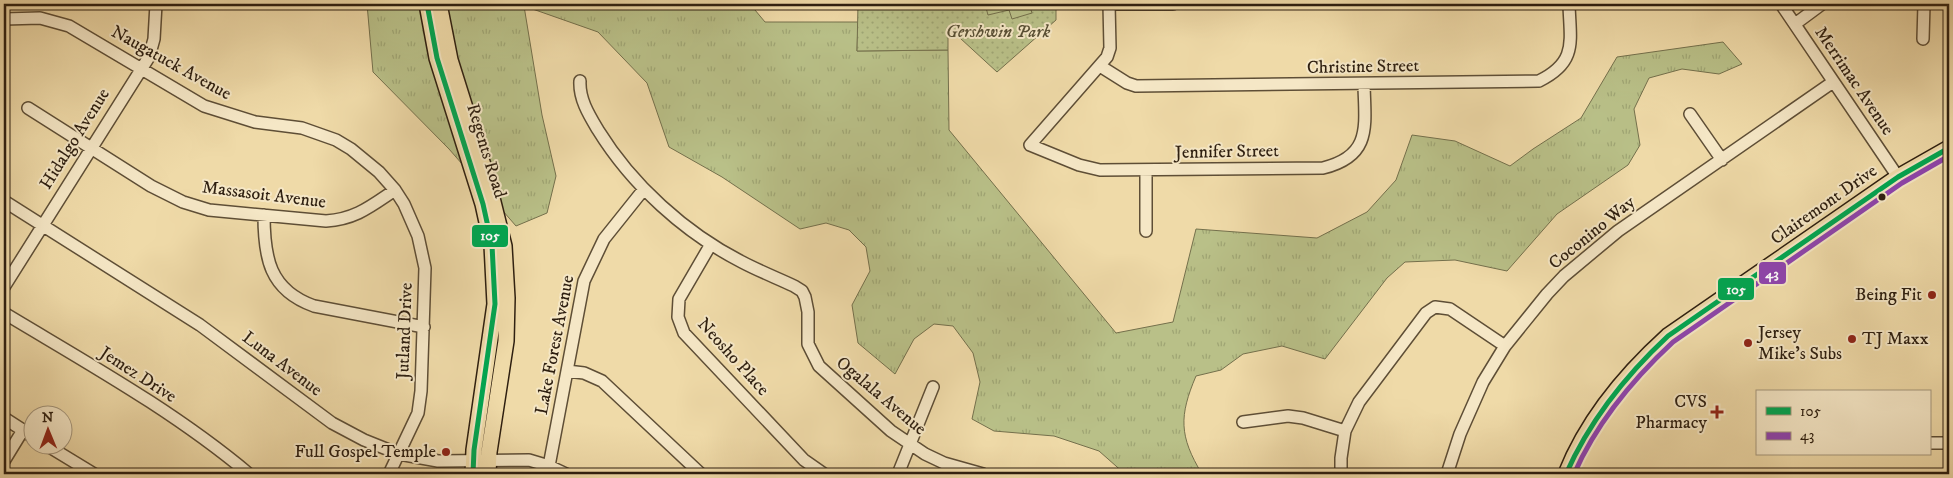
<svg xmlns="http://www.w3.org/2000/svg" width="1953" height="478" font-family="'IM FELL DW Pica',serif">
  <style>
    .grass { fill: url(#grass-tufts); stroke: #74704c }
    .park { fill: url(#park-dots); stroke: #74704c }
    .pitch { fill: #b9c088; stroke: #74704c }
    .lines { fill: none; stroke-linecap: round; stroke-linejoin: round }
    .minor-casing { stroke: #5e4e36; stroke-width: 14 }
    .major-casing { stroke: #2e1f10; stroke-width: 18 }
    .minor { stroke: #f5e7c6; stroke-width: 11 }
    .major { stroke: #efdaa8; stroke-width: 15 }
    .bus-1-casing { stroke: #f5e7c6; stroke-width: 9 }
    .bus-2-casing { stroke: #f5e7c6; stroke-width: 9 }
    .bus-1 { stroke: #00a651; stroke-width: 5 }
    .bus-2 { stroke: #8e44ad; stroke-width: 5 }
    .bus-dot { fill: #2e1f10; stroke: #f5e7c6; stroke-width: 2 }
    .poi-dot { fill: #8f2418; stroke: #f5e7c6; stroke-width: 2 }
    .labels { text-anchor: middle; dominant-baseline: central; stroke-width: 4; stroke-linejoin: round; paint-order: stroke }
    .park-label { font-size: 18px; font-style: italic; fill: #584f34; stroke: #f5e7c6 }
    .street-label { font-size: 18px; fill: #2e1f10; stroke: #f5e7c6 }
    .poi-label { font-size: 18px; fill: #2e1f10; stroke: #f5e7c6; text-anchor: end }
    .line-badge { stroke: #f5e7c6; stroke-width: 2 }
    .badge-label { font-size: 14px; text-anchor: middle; font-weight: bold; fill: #fff }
  </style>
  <defs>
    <pattern id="grass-tufts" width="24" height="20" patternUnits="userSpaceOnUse" patternTransform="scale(1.25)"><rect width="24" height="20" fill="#b9c088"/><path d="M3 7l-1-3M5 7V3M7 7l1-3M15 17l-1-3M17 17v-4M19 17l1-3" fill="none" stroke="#9fa574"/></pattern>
    <pattern id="park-dots" width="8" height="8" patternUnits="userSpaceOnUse" patternTransform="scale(1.25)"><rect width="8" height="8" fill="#b9c088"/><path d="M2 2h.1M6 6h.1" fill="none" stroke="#9fa574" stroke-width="1.8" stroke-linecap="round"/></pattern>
  </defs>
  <rect width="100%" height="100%" fill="#efdaa8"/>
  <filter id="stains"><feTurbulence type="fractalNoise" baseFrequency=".004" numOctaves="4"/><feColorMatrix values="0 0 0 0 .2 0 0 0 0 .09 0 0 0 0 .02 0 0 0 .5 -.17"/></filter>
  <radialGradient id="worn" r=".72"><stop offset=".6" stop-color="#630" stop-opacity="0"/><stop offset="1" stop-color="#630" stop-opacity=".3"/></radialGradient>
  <path class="grass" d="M367,4H750L765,22H858L857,51L948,50L949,130L1116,333L1173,322L1196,229L1317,238L1367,212L1396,180L1412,135L1455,141L1510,166L1533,149L1581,118L1617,57L1723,42L1742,64L1719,74L1682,69L1649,78L1634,109L1640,145L1628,165L1557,214L1507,271L1455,260L1405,262L1387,278L1325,359L1282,346L1243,354L1221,370L1196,376C1179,416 1179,436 1202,474H1125L1099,451L1054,436L994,431L972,419L980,382L973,353L953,326L934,324L914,339L895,374L858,343L852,305L870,271L866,247L849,230L826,223L800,229L722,177L669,147L647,83L598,32L524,6L542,115L556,176L547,213L516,226L449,149L373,72Z"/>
  <path class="park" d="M858,4H1056V20L997,72L948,27V50L857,51Z"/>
  <path class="pitch" d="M985,4H1029L1032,13L1012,19L1009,10L988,15Z"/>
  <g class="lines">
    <g class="minor-casing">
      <path id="minor" d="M1109,4L1110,48L1107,57L1030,145L1079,165L1100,170L1323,168C1372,156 1365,126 1364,85
        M1109,4H1173
        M1781,4L1898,177
        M4,19L40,18L69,26L204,106L255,122L302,128L336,140L351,149L379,172L395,190L404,204L418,236L425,268L421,391L418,413L389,474
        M1795,24L1822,4
        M1923,39L1924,4
        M1100,66L1127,83L1136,86L1539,81C1578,62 1570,41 1569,4
        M580,81C579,99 589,115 598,130C632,185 685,233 742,262C759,271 777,278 794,286L802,291L805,297L808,312V344L819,366L891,431L925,454L944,463L983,474
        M28,108L151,186L183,202L209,210L326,221C356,219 371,206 395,190
        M1690,114L1722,160
        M1146,171V231
        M4,201L200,325L332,423L364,440L399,454L438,461L529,460L549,466L566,474
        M264,215C264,257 269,290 314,306L424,327
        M711,244L679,299L678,317L684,333L804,460L824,474
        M4,287L149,57L154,39L156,4
        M4,313C87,363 174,411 249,474
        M567,371L584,373L602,381L701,474
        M4,418L32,436
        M1243,422L1288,416L1303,418L1345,431
        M1929,443H1949
        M48,446L94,474
        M4,461L23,430
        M549,466L584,281L604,239L644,189
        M898,474L933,387
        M1341,474V458L1345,431L1359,402L1426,313L1435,307L1450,309L1505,346
        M1447,474L1460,434L1483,382L1505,346L1547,294L1564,276L1618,231L1833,82"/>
    </g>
    <g class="major-casing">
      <path id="major" d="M427,4L437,58L483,204L492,245L495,304L474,450L473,474
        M439,4L450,60L487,178L504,246L507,298L506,341L489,452L488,474
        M1566,474C1587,421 1626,374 1668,336L1898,177L1949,148"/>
    </g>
    <use href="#minor" class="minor"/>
    <use href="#major" class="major"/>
    <g class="bus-1-casing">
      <path id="bus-1" d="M427,4L437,58L483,204L492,245L495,304L474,450L473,474
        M1566,474C1590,420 1625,376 1668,336L1898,177L1949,148"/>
    </g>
    <g class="bus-2-casing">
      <path id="bus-2" d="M1574,474C1597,422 1632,380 1673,342L1902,183L1949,156"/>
    </g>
    <use href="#bus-1" class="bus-1"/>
    <use href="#bus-2" class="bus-2"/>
  </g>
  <circle class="bus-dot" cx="1882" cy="197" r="4.5"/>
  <g class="poi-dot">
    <circle cx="1932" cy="295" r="5"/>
    <circle cx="1852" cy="339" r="5"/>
    <circle cx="1748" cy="343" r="5"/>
    <path d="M1714.5 404.5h5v5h5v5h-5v5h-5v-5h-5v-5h5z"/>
    <circle cx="446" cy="452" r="5"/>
  </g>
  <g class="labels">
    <g class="park-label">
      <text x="998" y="32">Gershwin Park</text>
    </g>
    <g class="street-label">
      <text transform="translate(171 63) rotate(29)">Naugatuck Avenue</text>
      <text transform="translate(1363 67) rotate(-1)">Christine Street</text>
      <text transform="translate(1854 81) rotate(56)">Merrimac Avenue</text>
      <text transform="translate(75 139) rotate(-58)">Hidalgo Avenue</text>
      <text transform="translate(486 151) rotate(73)">Regents Road</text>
      <text transform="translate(1227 152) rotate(-1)">Jennifer Street</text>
      <text transform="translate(264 195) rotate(7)">Massasoit Avenue</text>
      <text transform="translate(1824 205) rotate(-35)">Clairemont Drive</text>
      <text transform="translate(1592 233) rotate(-39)">Coconino Way</text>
      <text transform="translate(405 331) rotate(-88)">Jutland Drive</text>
      <text transform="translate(555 345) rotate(-79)">Lake Forest Avenue</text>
      <text transform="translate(733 357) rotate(48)">Neosho Place</text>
      <text transform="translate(282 364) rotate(37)">Luna Avenue</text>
      <text transform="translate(138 375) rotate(33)">Jemez Drive</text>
      <text transform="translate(881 396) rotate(40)">Ogalala Avenue</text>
    </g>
    <g class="poi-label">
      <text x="1922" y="295">Being Fit</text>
      <text x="1758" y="333" text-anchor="start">Jersey<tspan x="1758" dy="21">Mike's Subs</tspan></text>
      <text x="1862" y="339" text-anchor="start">TJ Maxx</text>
      <text x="1707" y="402">CVS<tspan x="1707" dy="21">Pharmacy</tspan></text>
      <text x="436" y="452">Full Gospel Temple</text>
    </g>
  </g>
  <g class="line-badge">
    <rect x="471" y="224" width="38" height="24" rx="5" fill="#00a651"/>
    <rect x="1758" y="261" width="29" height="24" rx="5" fill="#8e44ad"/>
    <rect x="1717" y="277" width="38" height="24" rx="5" fill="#00a651"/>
  </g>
  <g class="badge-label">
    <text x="490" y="240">105</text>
    <text x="1772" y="278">43</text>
    <text x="1736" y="294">105</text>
  </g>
  <rect width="1953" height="478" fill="none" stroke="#efdaa8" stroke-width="20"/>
  <rect x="5" y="5" width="1943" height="468" fill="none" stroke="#2e1f10" stroke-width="2.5"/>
  <rect x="10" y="10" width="1933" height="458" fill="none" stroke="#2e1f10"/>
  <rect x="1756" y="390" width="175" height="65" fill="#f5e7c6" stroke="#a5977d"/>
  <rect x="1766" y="407" width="25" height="8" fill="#00a651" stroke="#a5977d"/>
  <text x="1800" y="416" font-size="15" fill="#2e1f10">105</text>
  <rect x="1766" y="432" width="25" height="8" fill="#8e44ad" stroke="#a5977d"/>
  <text x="1800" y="440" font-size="15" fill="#2e1f10">43</text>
  <g transform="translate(48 430) rotate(359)"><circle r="24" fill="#f5e7c6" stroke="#a5977d"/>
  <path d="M0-4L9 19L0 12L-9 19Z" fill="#8f2418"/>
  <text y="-8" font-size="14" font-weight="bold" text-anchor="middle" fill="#2e1f10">N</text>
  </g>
  <rect width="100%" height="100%" filter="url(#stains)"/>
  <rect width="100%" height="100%" fill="url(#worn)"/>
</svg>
